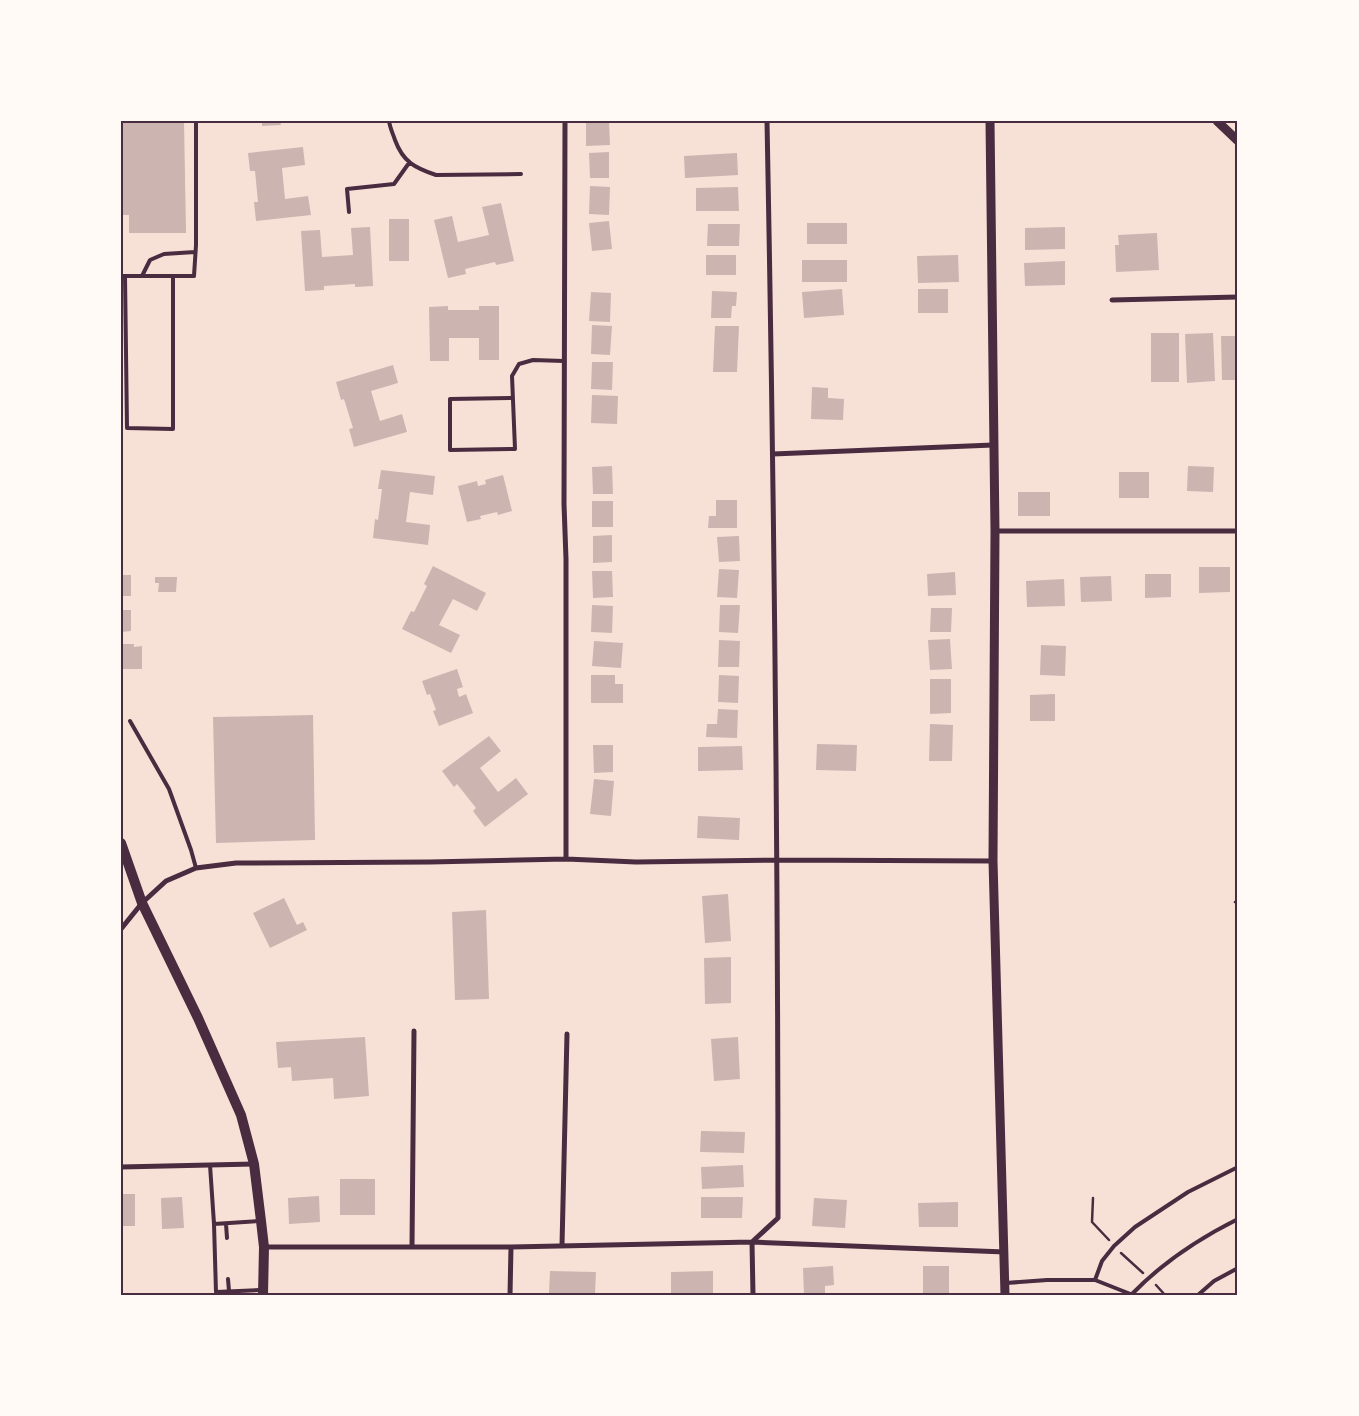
<svg xmlns="http://www.w3.org/2000/svg" width="1359" height="1416" font-family="'Space Grotesk',sans-serif">
  <style>
    .building { fill: #ccb4b1 }
    .lines { fill: none; stroke-linecap: round; stroke-linejoin: round }
    .path { stroke: #4a2c40; stroke-width: 2.5 }
    .service { stroke: #4a2c40; stroke-width: 4 }
    .minor { stroke: #4a2c40; stroke-width: 5 }
    .tertiary { stroke: #4a2c40; stroke-width: 9 }
    .secondary { stroke: #4a2c40; stroke-width: 10 }
    .neatline { fill: none; stroke: #4a2c40; stroke-width: 2 }
  </style>
  <rect width="100%" height="100%" fill="#f7e1d7"/>
  <path class="building" d="M121,121H184L186,233H129V215H121Z
    M262,121H280L281,125L262,126Z
    M586,121H609L610,145L586,146Z
    M303,147L305,165L282,168L285,199L308,196L311,215L256,221L254,202H258L255,171H250L248,153Z
    M609,152V178H590L589,153Z
    M737,153L738,175L685,178L684,156Z
    M590,186L610,187L609,215L589,214Z
    M738,187L739,211H696V188Z
    M501,203L514,261L496,265L495,262L465,269L466,274L448,278L434,220L452,216L458,242L489,235L482,207Z
    M389,219H409V261H389Z
    M609,221L612,249L592,251L589,223Z
    M807,223H847V244H807Z
    M708,224H740L739,246H707Z
    M370,227L373,286L355,287V284L324,286V290L305,291L301,231L320,230L322,257L353,255L351,228Z
    M1065,227V249L1025,250V228Z
    M1157,233L1159,270L1116,272L1115,245H1119L1118,235Z
    M706,255H736V275H706Z
    M958,255L959,282L918,283L917,256Z
    M802,260H847V282H802Z
    M1065,261V285L1025,286L1024,263Z
    M842,289L844,315L804,318L802,292Z
    M918,289H948V313H918Z
    M712,291L737,292L736,306H732L731,318H711Z
    M591,292L611,293L610,322L589,321Z
    M448,306V310H479V306H499V360H479V338H449V361H430L429,307Z
    M592,325L612,326L610,355L591,354Z
    M715,326H739L737,372H713Z
    M1151,333H1179V382H1151Z
    M1213,333L1215,381L1187,383L1185,334Z
    M1221,336H1238V380H1222Z
    M592,362H613L612,390L591,389Z
    M393,365L398,383L371,391L380,421L402,414L407,432L354,447L349,429L353,428L344,399L341,400L336,382Z
    M812,387L828,388V398L844,399L843,420L811,419Z
    M592,395L618,396L617,424L591,423Z
    M612,466L613,494H593L592,467Z
    M1188,466L1214,467L1213,492L1187,491Z
    M381,470L435,476L433,495L410,492L406,522L430,525L428,545L373,538L375,519L378,520L382,489H378Z
    M1119,472H1149V498H1119Z
    M503,475L512,511L498,515L497,512L480,516L481,519L467,522L458,486L477,481L478,486L486,484L485,480Z
    M1018,492H1050V516H1018Z
    M716,500H737V528H708L709,516H716Z
    M592,501H613V527H592Z
    M612,535V562L593,563V536Z
    M739,536L740,561L719,562L717,537Z
    M433,566L486,593L477,611L453,599L439,625L460,635L451,653L402,629L411,611L414,612L427,586L424,584Z
    M1199,567H1230V592L1199,593Z
    M719,569L739,570L737,598L717,597Z
    M592,571H612L613,597L593,598Z
    M955,572L956,595L928,596L927,574Z
    M1145,574H1171V597L1145,598Z
    M121,575H131V596H121Z
    M1111,576L1112,601L1081,602L1080,577Z
    M155,577H177L176,592H158L159,583H155Z
    M1064,579L1065,606L1027,607L1026,581Z
    M592,605L613,606L612,633L591,632Z
    M720,605H740L738,633L719,632Z
    M931,608H952L951,632H930Z
    M121,610H131V631L121,632Z
    M950,639L952,669L930,670L928,640Z
    M719,640L740,641L739,667H718Z
    M594,641L623,643L621,668L592,666Z
    M121,644H134V647L142,646V669H121Z
    M1041,645L1066,646L1065,676L1040,675Z
    M457,669L463,687L457,689L459,697L466,694L473,713L439,726L433,711L436,710L430,694L427,695L422,681Z
    M591,675H615V684H623V703H591Z
    M719,675L739,676L738,703L718,702Z
    M930,679H951V713L930,714Z
    M1055,694V721H1030V695Z
    M718,709L738,710L737,738L706,737L707,724H717Z
    M313,715L315,840L216,843L213,717Z
    M930,724L953,725L952,761H929Z
    M489,736L501,751L480,768L498,792L516,778L528,794L485,827L473,811L476,808L457,784L454,787L442,771Z
    M817,744L857,745L856,771L816,770Z
    M593,745H613V772L594,773Z
    M742,746L743,770L698,771V747Z
    M594,779L614,781L611,816L590,814Z
    M698,816L740,818L739,840L697,838Z
    M728,894L731,941L705,943L702,896Z
    M284,898L297,925L303,922L307,930L270,948L253,913Z
    M486,910L489,999L455,1000L452,912Z
    M731,957V1003L705,1004L704,958Z
    M365,1037L369,1096L334,1099L333,1078L292,1081L291,1067L278,1068L276,1042Z
    M738,1037L740,1079L714,1081L711,1039Z
    M701,1131L745,1132L744,1153L700,1152Z
    M743,1165L744,1187L702,1189L701,1167Z
    M340,1179H375V1215H340Z
    M121,1194H135V1226H121Z
    M319,1196L320,1222L289,1224L288,1198Z
    M182,1197L184,1228L162,1229L161,1198Z
    M701,1197H743L742,1218H701Z
    M814,1198L847,1200L845,1228L812,1226Z
    M958,1202V1227H919L918,1203Z
    M833,1266L834,1285L825,1286V1295H804L803,1268Z
    M923,1266H949V1295H923Z
    M550,1271L596,1272L595,1294L549,1293Z
    M713,1271V1293H671V1272Z"/>
  <g class="lines">
    <path class="path" d="M1235,902L1238,903
      M1093,1198L1092,1222L1109,1240
      M1121,1253L1143,1273
      M1156,1285L1165,1295"/>
    <path class="service" d="M389,121C390,128 393,134 395,140C403,162 415,168 436,175L521,174
      M349,212L347,189L394,184L409,163
      M121,276C139,276 156,276 173,276V429L127,428L125,276
      M142,276L150,260L164,254L195,252
      M173,276H194L196,245V121
      M512,398L450,399V450L515,449L512,376L519,364L533,360L564,361
      M130,721L169,789L191,850L196,868
      M210,1165L214,1224L259,1221
      M214,1224L216,1292L261,1290
      M226,1224L227,1238
      M228,1279L229,1291
      M1095,1280L1102,1261L1114,1246L1135,1227L1188,1192L1238,1167
      M1006,1283L1047,1280H1095L1133,1295
      M1132,1294C1162,1263 1200,1238 1238,1219
      M1198,1295L1214,1281L1238,1268"/>
    <path class="minor" d="M565,121L564,504L566,559V859
      M1112,300L1238,297
      M773,454L993,445
      M995,531H1238
      M121,929L142,903L166,881L196,868L236,863L430,862L566,859L636,862L778,860L993,861
      M121,1167L254,1164
      M562,1245L567,1034
      M412,1246L414,1031
      M264,1247H511L752,1242L1005,1252
      M510,1295L511,1247
      M753,1295L752,1242L778,1218C778,852 774,487 767,121"/>
    <path class="tertiary" d="M990,121L995,531L993,861L1005,1295
      M1217,121L1238,141"/>
    <path class="secondary" d="M121,843L142,903L198,1018L241,1115L254,1164L261,1221L264,1247L263,1295"/>
  </g>
  <rect width="1359" height="1416" fill="none" stroke="#fffaf5" stroke-width="245"/>
  <rect x="122" y="122" width="1114" height="1172" class="neatline"/>
</svg>
